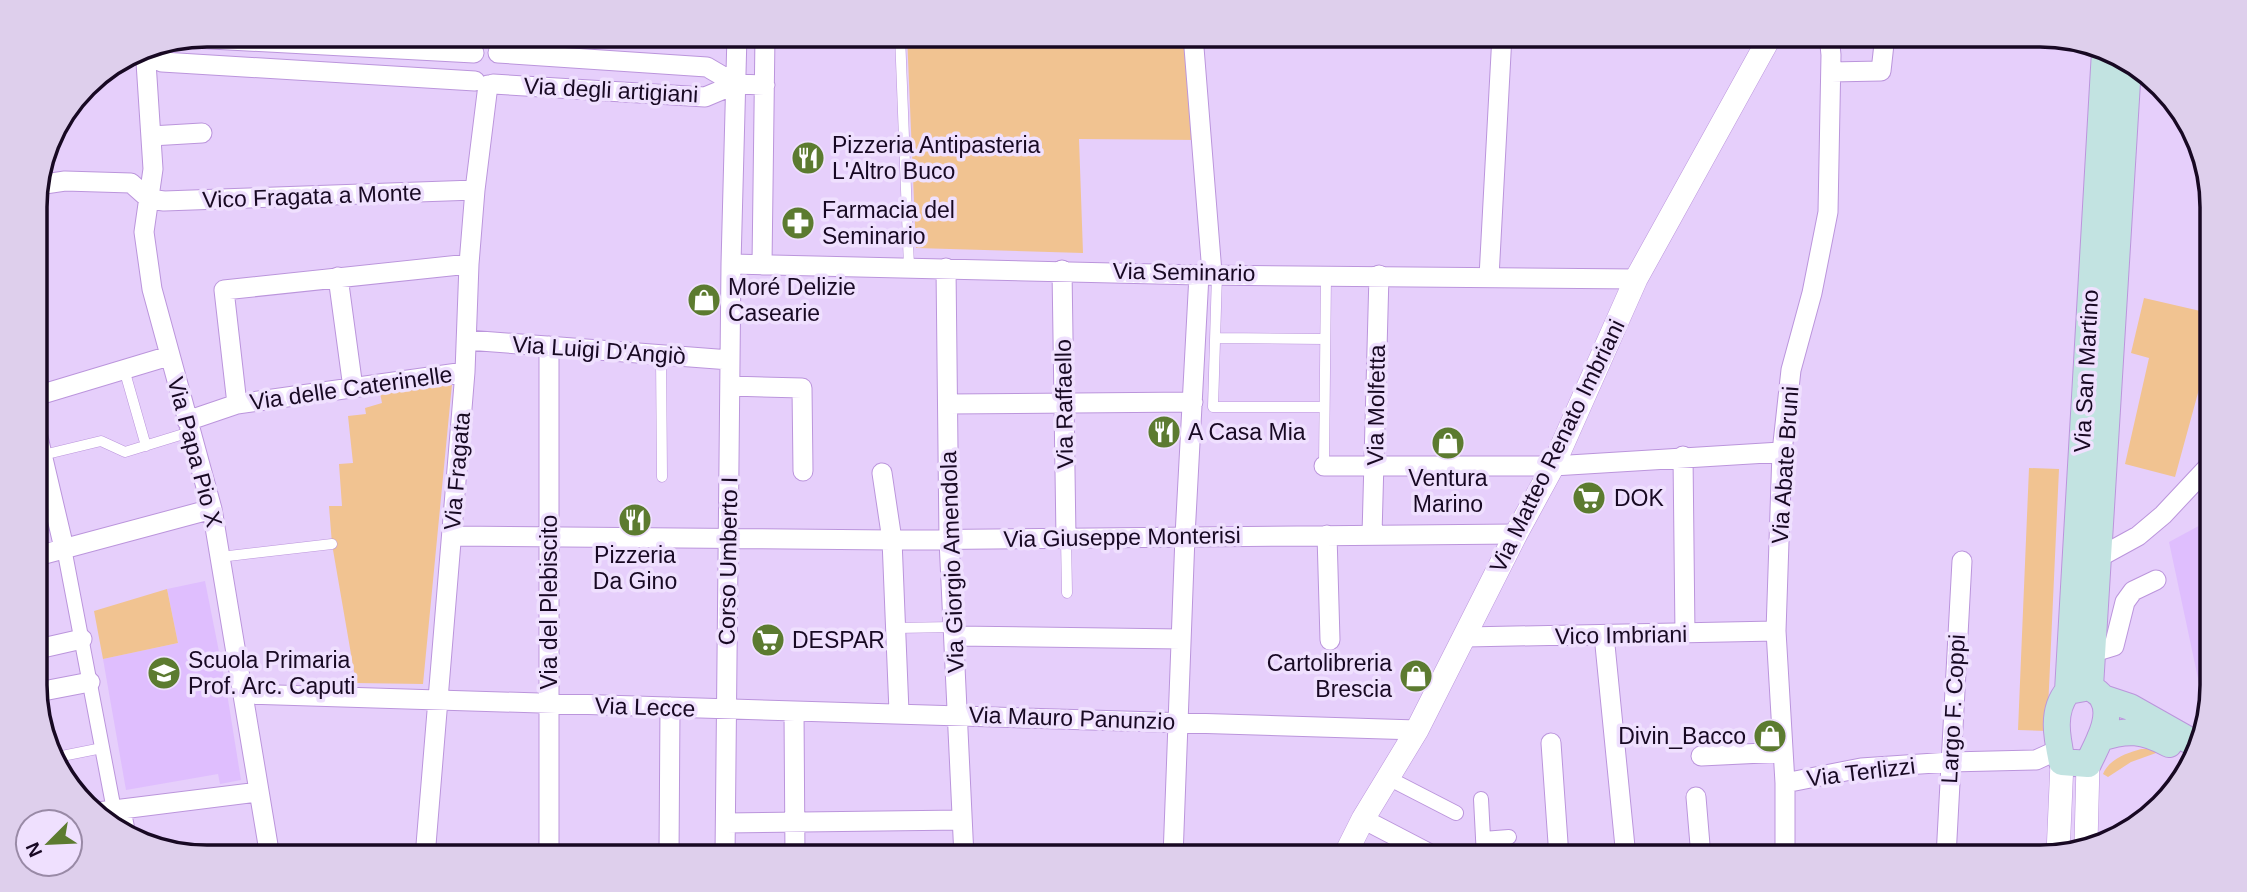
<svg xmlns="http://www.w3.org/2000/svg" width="2247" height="892" font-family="Helvetica,sans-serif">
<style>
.built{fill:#dfbefe}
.green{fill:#f1c391}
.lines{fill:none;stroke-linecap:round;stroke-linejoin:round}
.service-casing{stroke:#bb95dc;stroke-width:11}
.pedestrian-casing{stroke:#bb95dc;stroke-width:16}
.minor-casing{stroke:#bb95dc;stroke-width:21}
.tertiary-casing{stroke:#bb95dc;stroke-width:24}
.secondary-casing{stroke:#bb95dc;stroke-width:28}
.service{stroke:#fff;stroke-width:10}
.pedestrian{stroke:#fff;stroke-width:14}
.minor{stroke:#fff;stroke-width:19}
.tertiary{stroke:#fff;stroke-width:23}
.secondary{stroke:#c2e3e1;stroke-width:26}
.labels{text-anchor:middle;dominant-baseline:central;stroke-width:7;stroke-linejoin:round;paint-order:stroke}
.street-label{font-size:23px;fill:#180923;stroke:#efe0fe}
.poi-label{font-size:23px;fill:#180923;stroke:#efe0fe;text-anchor:start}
.rim{fill:none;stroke:#180923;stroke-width:3.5}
</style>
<rect width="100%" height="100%" fill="#e6cffb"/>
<path class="built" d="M514,35H695V48Z
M2206,522L2204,681L2199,683L2169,542Z
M205,581L226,687L241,780L220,784L218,774L126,790L103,659L178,643L167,589Z"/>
<path class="green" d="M907,35H1192L1200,140L1079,139L1083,253L916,248Z
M2144,298L2209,313L2208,371H2204L2175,477L2125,464L2149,358L2131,353Z
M452,384L423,684L356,683L332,544L329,506H342L339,464L353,463L348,416L366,414L365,408L382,403L380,393Z
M2029,468L2059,469L2047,731L2018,730Z
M167,589L178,643L103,659L94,611Z
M2141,749H2155L2156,753L2131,762L2108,777L2103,774C2109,759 2127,753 2141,749Z"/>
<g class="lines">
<defs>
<path id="service" d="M900,35L909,267
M1217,274L1213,407H1324
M1216,338L1325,339
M661,355L662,477
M124,369L146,446
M43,455L101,441L125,452L190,432
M1324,466L1326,274
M1066,538L1067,593
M220,557L332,544
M895,628L954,627
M57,757L102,748"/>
<path id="pedestrian" d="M64,548L114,810
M1388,778L1456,813
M1481,799L1484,857
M1483,839L1509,837"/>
<path id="minor" d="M1193,35L1212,273
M193,38L474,53
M145,47L153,169L144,232L152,289L212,509L270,857
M145,48L154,58L162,62L475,81
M498,53L707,67L736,84
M1831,72L1881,71L1885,35
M493,84L705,97L736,84L765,85
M151,136L202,133
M38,185L65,181L131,183L149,199L164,201L475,190
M731,264L1199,275L1636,279
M762,265L765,35
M946,268L949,540L964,857
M1062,270L1066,538
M338,277L353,388
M1489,277L1502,35
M467,340L730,360
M549,346V857
M730,386L802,388L803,471
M36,396L169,356
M237,404L224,290L469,264
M948,404L1193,402
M187,421L237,404L465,372
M37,433L64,548
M1683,456L1685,634
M1324,466H1553L1782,452
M882,473L892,540L899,712
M1327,535L1330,640
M1372,535L1379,275
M452,536L892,540L1516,534
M37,556L212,509
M2096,559L2138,536L2163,515L2207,468
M1604,635L1626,857
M954,636L1181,639
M1466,637L1776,631
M38,649L82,639
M2091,653L2114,646L2125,602L2133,591L2156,580
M38,692L90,682
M245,694C635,706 1026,716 1417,730
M794,711L795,857
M1551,743L1559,857
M1701,756L1783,752
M1785,783L1861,768L1950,762L2036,760L2060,749
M1696,797L1701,857
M121,810L125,830
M98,812L258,792
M1363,819L1436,857
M726,823L962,820
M425,857L465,372L469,264L475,190L488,85
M669,857L670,707
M725,857L731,264L737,35
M1173,857L1185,536L1199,275
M1785,857V783L1776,631L1782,452L1791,370L1812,293L1828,212L1831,55L1829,35
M1946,857L1962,561"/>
<path id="tertiary" d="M2086,843L2088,764
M2058,854L2062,762
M1344,857L1363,819L1417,730L1516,534L1553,466L1636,279L1771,35"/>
<path id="secondary" d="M2090,687L2128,66
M2090,687C2094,690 2101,694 2103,699C2114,718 2096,746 2088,764L2062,762C2057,738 2051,711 2068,691Z
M2068,691L2105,51
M2103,698L2130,707L2199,746
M2100,738C2128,729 2143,730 2169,744"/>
</defs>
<use href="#service" class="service-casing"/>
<use href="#pedestrian" class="pedestrian-casing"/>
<use href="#minor" class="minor-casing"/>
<use href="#tertiary" class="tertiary-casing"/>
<use href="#secondary" class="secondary-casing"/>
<use href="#service" class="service"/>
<use href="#pedestrian" class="pedestrian"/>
<use href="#minor" class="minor"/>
<use href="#tertiary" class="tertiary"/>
<use href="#secondary" class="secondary"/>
</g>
<defs>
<symbol id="restaurant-disc" viewBox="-11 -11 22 22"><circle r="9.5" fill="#5c7b30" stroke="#efe0fe"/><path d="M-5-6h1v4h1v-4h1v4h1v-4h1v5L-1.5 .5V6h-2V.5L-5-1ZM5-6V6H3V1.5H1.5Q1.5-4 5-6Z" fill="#fff"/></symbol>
<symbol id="pharmacy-disc" viewBox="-11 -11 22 22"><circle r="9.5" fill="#5c7b30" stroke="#efe0fe"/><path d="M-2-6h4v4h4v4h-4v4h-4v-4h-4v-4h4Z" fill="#fff"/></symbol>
<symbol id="shop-disc" viewBox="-11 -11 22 22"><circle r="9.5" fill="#5c7b30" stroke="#efe0fe"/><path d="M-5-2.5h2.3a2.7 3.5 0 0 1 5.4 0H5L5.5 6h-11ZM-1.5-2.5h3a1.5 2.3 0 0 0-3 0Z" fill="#fff"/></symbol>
<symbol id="supermarket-disc" viewBox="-11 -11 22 22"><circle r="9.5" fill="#5c7b30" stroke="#efe0fe"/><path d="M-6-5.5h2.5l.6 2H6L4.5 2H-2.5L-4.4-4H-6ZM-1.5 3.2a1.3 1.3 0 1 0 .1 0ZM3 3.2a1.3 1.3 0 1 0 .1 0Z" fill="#fff"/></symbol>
<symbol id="school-disc" viewBox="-11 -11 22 22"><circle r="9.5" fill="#5c7b30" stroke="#efe0fe"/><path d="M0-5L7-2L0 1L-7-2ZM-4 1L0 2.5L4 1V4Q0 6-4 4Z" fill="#fff"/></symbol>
</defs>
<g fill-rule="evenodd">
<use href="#restaurant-disc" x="789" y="139" width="38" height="38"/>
<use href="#pharmacy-disc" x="779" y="204" width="38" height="38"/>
<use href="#shop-disc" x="685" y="281" width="38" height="38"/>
<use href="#restaurant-disc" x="1145" y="413" width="38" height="38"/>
<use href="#shop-disc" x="1429" y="424" width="38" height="38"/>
<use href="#supermarket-disc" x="1570" y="479" width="38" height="38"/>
<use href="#restaurant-disc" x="616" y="501" width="38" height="38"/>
<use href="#supermarket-disc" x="749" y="621" width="38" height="38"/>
<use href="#school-disc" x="145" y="654" width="38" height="38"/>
<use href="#shop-disc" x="1397" y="657" width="38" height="38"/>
<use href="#shop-disc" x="1751" y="717" width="38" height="38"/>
</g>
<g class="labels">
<g class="street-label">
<text transform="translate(611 90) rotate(3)">Via degli artigiani</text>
<text transform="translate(312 196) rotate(-2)">Vico Fragata a Monte</text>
<text transform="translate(1184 272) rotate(1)">Via Seminario</text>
<text transform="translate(599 350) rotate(4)">Via Luigi D'Angiò</text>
<text transform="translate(2086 371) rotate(-87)">Via San Martino</text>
<text transform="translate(351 388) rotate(-8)">Via delle Caterinelle</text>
<text transform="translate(1064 404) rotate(-91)">Via Raffaello</text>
<text transform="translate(1376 405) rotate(-89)">Via Molfetta</text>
<text transform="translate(1557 446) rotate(-64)">Via Matteo Renato Imbriani</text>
<text transform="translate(195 452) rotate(75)">Via Papa Pio X</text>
<text transform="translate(1785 465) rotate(-86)">Via Abate Bruni</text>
<text transform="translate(457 471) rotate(-85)">Via Fragata</text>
<text transform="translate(1122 537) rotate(-1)">Via Giuseppe Monterisi</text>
<text transform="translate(728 561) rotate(-89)">Corso Umberto I</text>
<text transform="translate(952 562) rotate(-92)">Via Giorgio Amendola</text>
<text transform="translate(549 602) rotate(-90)">Via del Plebiscito</text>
<text transform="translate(1621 635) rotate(-1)">Vico Imbriani</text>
<text transform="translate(645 707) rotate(2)">Via Lecce</text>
<text transform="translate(1953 709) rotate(-87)">Largo F. Coppi</text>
<text transform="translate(1072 718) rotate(2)">Via Mauro Panunzio</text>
<text transform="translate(1861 772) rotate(-7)">Via Terlizzi</text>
</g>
<g class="poi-label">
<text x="832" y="145">Pizzeria Antipasteria<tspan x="832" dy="26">L'Altro Buco</tspan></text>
<text x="822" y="210">Farmacia del<tspan x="822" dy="26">Seminario</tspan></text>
<text x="728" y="287">Moré Delizie<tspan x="728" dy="26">Casearie</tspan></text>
<text x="1188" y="432">A Casa Mia</text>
<text x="1448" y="478" text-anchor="middle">Ventura<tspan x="1448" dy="26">Marino</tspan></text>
<text x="1614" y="498">DOK</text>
<text x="635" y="555" text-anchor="middle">Pizzeria<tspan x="635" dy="26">Da Gino</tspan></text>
<text x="792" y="640">DESPAR</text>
<text x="188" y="660">Scuola Primaria<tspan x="188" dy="26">Prof. Arc. Caputi</tspan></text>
<text x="1392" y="663" text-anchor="end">Cartolibreria<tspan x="1392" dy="26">Brescia</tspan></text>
<text x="1746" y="736" text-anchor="end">Divin_Bacco</text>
</g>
</g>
<path d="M0 0H2247V892H0ZM207 47H2040A160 160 0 0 1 2200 207V685A160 160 0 0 1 2040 845H207A160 160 0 0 1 47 685V207A160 160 0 0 1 207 47Z" fill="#decfec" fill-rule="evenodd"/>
<path class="rim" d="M207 47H2040A160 160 0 0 1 2200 207V685A160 160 0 0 1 2040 845H207A160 160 0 0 1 47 685V207A160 160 0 0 1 207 47Z"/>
<g transform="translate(49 843) rotate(246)"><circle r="33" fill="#efe0fe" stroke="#998aa6" stroke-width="2"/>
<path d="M0-5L12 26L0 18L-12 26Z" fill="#5c7b30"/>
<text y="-10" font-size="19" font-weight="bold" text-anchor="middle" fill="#180923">N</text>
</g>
</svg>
